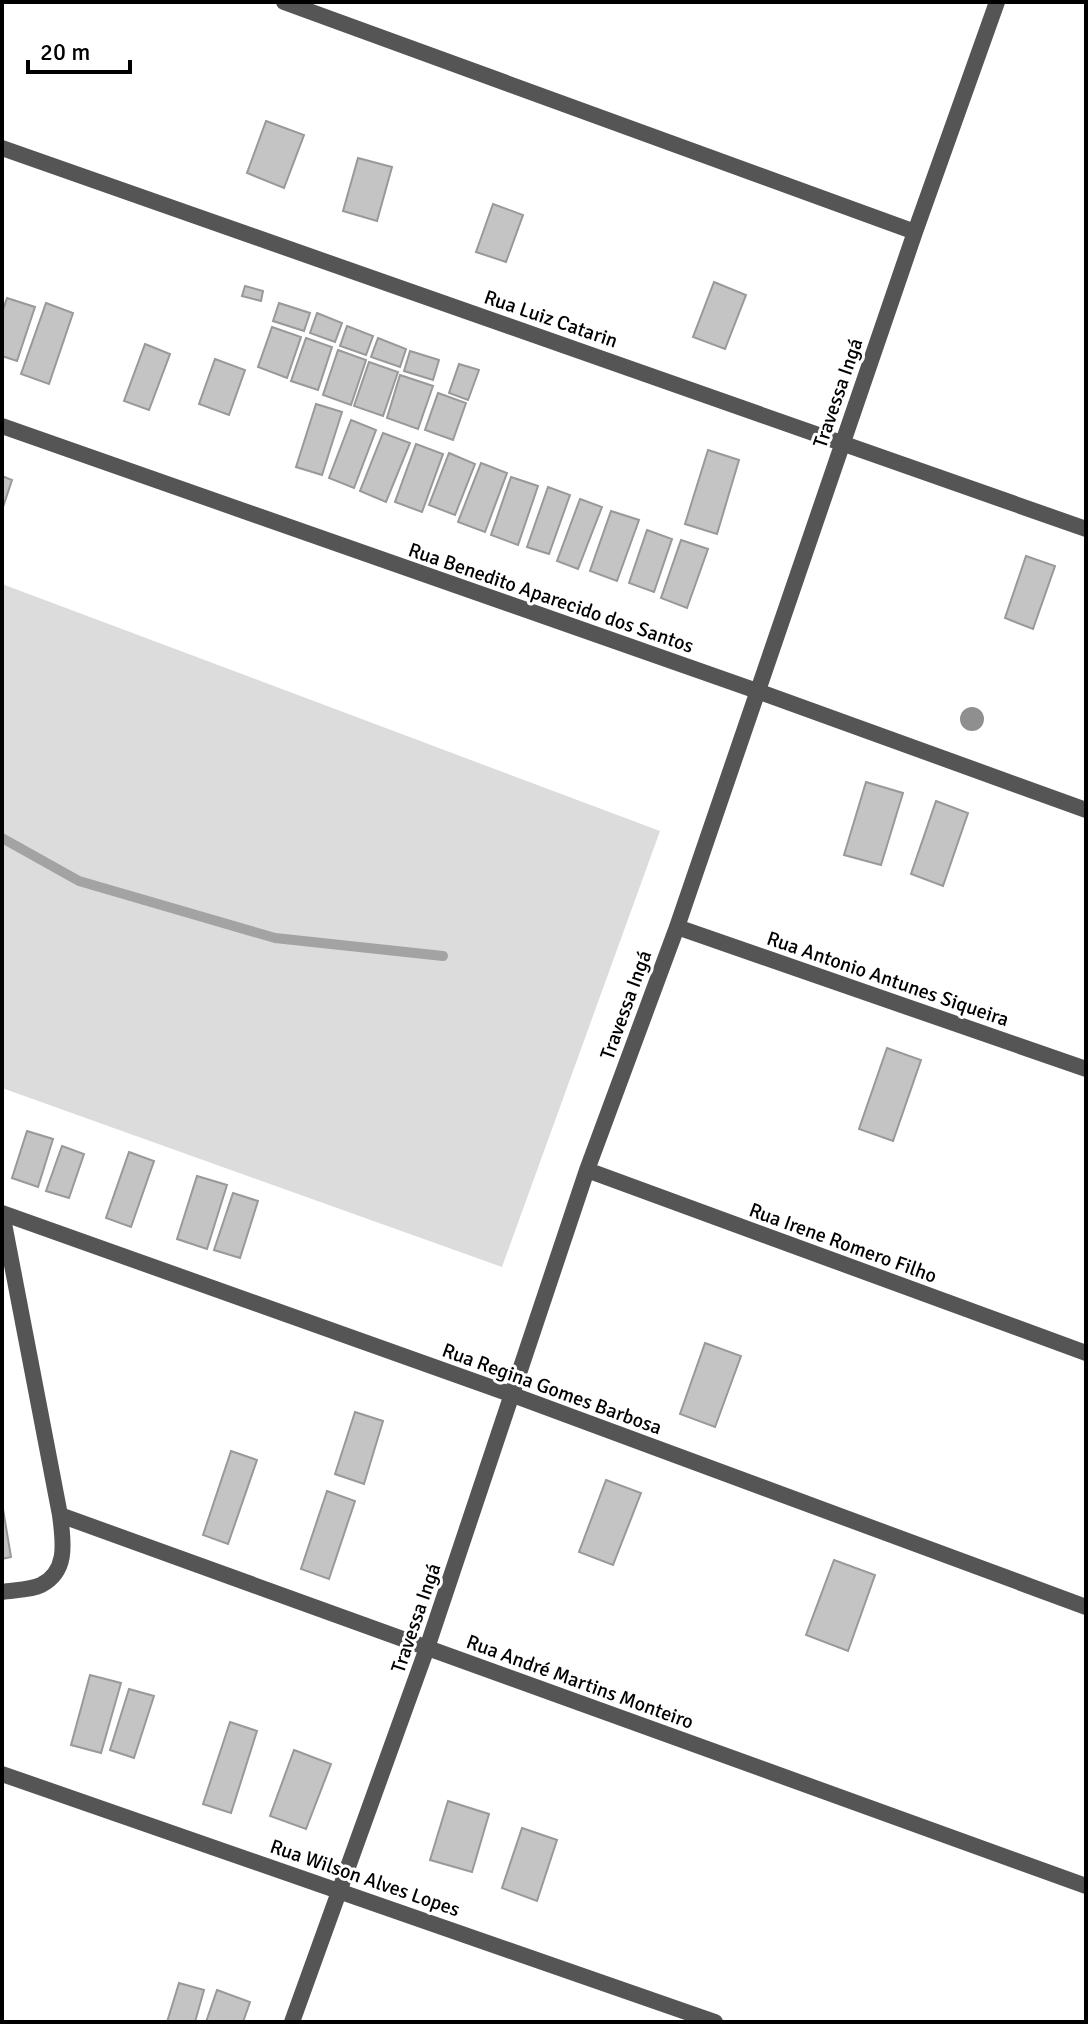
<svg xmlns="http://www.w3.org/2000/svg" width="1088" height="2024" font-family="Signika,sans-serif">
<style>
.green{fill:#dcdcdc}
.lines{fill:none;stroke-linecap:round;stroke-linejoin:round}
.stream{stroke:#a3a3a3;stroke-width:10}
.building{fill:#c4c4c4;stroke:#999;stroke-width:2}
.minor{stroke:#555;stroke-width:16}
.tree{fill:#8f8f8f}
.labels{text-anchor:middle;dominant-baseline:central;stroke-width:6;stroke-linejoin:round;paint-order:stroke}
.street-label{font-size:20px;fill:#000;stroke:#fff}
</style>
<rect width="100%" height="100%" fill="#fff"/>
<path class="green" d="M2,584L660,831L502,1267L2,1088Z"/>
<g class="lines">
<path class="stream" d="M2,838L79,881L275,938L443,956"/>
</g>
<path class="building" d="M266,121L304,135L284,188L247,173Z
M358,158L392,167L377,221L343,211Z
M493,204L523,215L506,262L476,252Z
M714,282L746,295L725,349L693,337Z
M245,286L263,291L261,301L242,296Z
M7,298L35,307L17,361L2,356V313Z
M46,303L73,313L49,384L21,374Z
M279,303L310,313L304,331L273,321Z
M317,313L342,323L335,342L310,333Z
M347,326L373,336L366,355L340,346Z
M272,327L301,337L287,378L258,367Z
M306,338L332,347L318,390L291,381Z
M378,338L406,349L400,367L371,357Z
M145,344L170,354L149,410L124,401Z
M338,350L366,360L351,405L323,395Z
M410,351L439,360L433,380L404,371Z
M215,359L245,370L229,415L199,404Z
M369,362L398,372L383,416L354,406Z
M459,364L479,370L468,400L449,393Z
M400,375L433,386L418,429L387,418Z
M438,393L466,403L453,440L425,430Z
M316,404L342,412L322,475L296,467Z
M351,420L376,430L354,488L329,478Z
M383,433L410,443L386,502L360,491Z
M416,444L443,454L422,512L395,502Z
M708,450L739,460L717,534L685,524Z
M449,453L475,464L455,515L429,505Z
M481,463L507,473L485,532L458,522Z
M2,476L12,480L2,510Z
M511,477L538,486L518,545L491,535Z
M548,487L570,495L549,554L527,547Z
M580,499L602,507L578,569L557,561Z
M611,511L639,520L617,581L590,571Z
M647,530L672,539L654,592L629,583Z
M681,540L708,549L687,608L661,598Z
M1026,556L1055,566L1033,629L1005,618Z
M866,782L903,793L881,865L844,855Z
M936,801L968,813L943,886L911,874Z
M887,1048L921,1060L893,1141L859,1129Z
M27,1131L53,1139L38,1187L12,1178Z
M62,1146L84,1154L69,1198L46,1191Z
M129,1152L154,1161L131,1227L106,1218Z
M197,1176L227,1185L207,1249L177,1239Z
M233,1193L258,1201L240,1258L214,1250Z
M705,1343L741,1356L715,1427L680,1414Z
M355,1412L383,1421L364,1484L335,1474Z
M231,1451L257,1460L228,1544L203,1535Z
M606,1480L641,1493L613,1565L579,1552Z
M327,1491L355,1501L329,1579L301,1569Z
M2,1503L11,1557L2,1559Z
M834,1560L875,1575L848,1651L806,1635Z
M90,1675L121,1683L101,1753L71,1745Z
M129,1689L154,1696L134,1758L110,1750Z
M230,1722L257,1731L231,1813L203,1804Z
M294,1750L331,1764L306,1829L270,1816Z
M448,1801L489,1814L472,1872L430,1860Z
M522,1828L557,1840L537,1901L502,1888Z
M179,1983L204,1990L195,2022H167Z
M217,1990L250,2002L243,2022H206Z"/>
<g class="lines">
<path class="minor" d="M284,2L915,232
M2,148L1086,529
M2,426L757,691L1086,810
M677,927L1086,1069
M587,1170L1086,1353
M2,1213L513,1395L1086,1607
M2,1213L60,1515C63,1540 69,1571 41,1585C31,1590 14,1590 2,1592
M60,1515L1086,1886
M2,1774L715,2022
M292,2022L427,1648L587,1170L677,927L915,232L997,2"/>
</g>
<circle class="tree" cx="972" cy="719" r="12"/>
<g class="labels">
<g class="street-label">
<text transform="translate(551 319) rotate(19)">Rua Luiz Catarin</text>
<text transform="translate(838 393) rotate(-71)">Travessa Ingá</text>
<text transform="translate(551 598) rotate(19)">Rua Benedito Aparecido dos Santos</text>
<text transform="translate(888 979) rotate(19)">Rua Antonio Antunes Siqueira</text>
<text transform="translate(626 1005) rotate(-70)">Travessa Ingá</text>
<text transform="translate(843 1243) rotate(20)">Rua Irene Romero Filho</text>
<text transform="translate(552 1389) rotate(20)">Rua Regina Gomes Barbosa</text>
<text transform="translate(416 1618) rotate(-71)">Travessa Ingá</text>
<text transform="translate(580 1682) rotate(20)">Rua André Martins Monteiro</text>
<text transform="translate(365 1878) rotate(19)">Rua Wilson Alves Lopes</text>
</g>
</g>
<rect width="1088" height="2024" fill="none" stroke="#000000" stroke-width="8"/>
<path d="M28 60v12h102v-12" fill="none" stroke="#000000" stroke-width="4"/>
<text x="40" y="60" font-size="24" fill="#000000" stroke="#ffffff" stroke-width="6" paint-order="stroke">20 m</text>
</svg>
